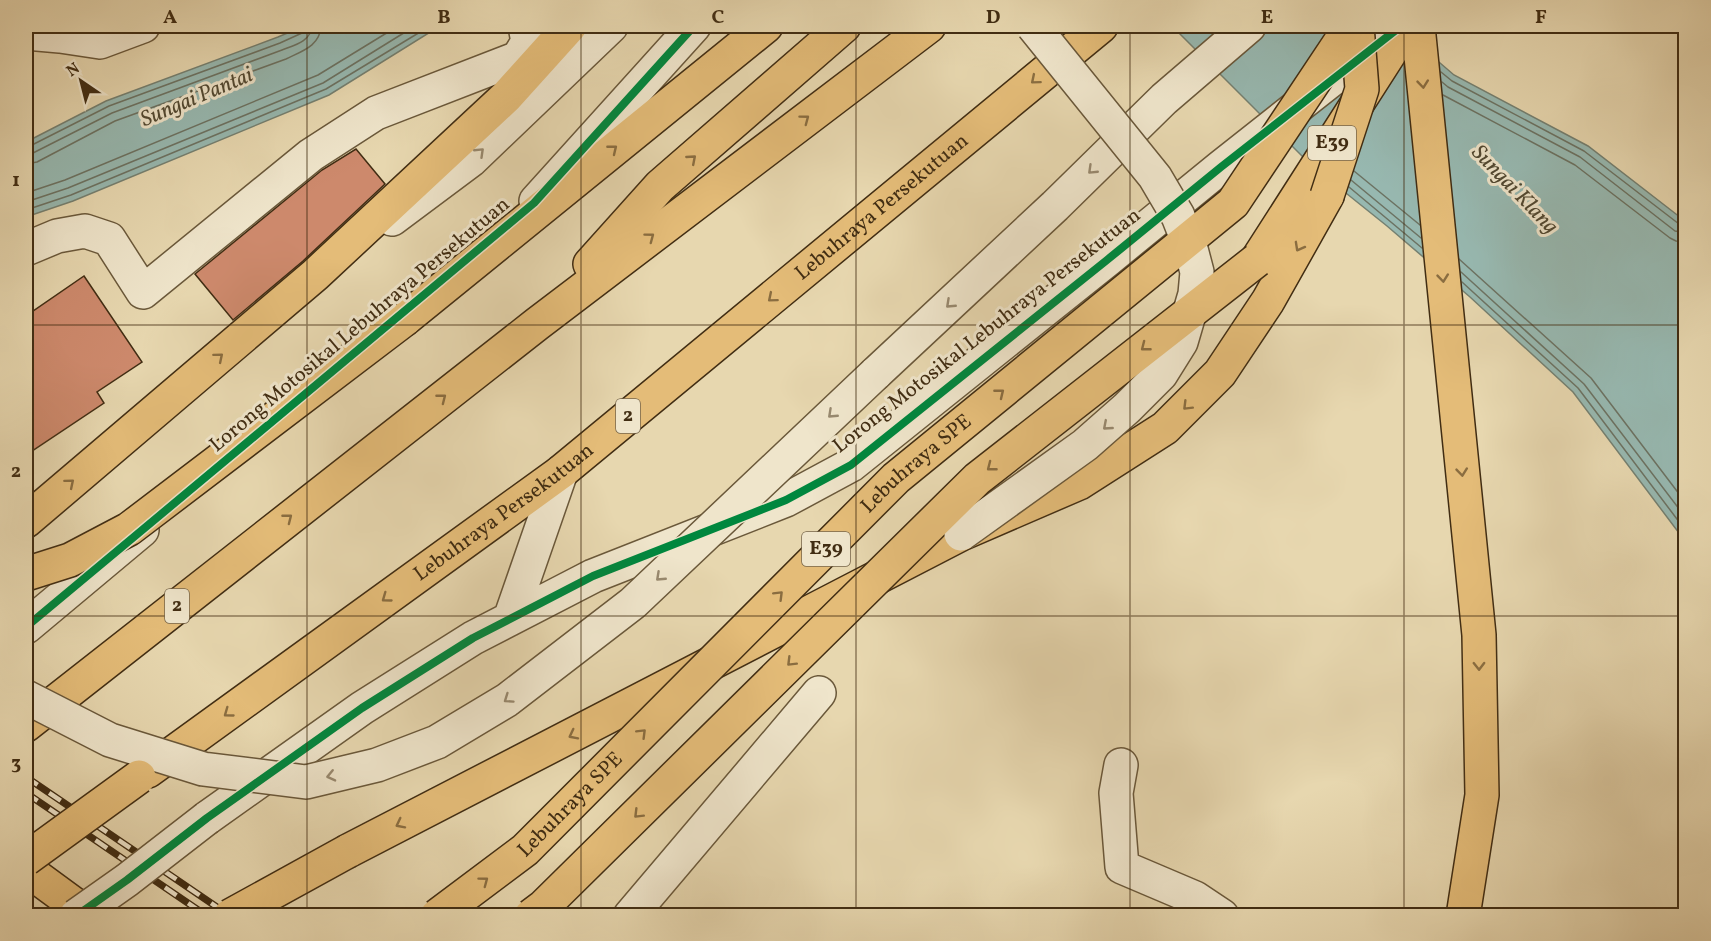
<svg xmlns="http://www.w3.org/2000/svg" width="1711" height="941" font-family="Vollkorn,serif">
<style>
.water{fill:#97b8b0;stroke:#758071;stroke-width:1.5}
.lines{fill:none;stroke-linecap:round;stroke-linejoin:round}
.shore{stroke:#6c7262;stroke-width:1.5}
.building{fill:#cd896c;stroke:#412d13;stroke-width:1.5}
.minor-casing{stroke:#6a583a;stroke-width:36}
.highway-casing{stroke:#412d13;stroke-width:36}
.minor{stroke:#efe5cb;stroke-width:33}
.highway{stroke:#e4bc78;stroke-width:33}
.rail-casing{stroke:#412d13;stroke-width:7}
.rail{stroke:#efe5cb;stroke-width:4.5;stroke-dasharray:14;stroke-linecap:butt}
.minor-bridge-casing{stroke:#6a583a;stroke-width:36;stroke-linecap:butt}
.highway-bridge-casing{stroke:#412d13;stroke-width:36;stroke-linecap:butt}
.minor-bridge{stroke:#efe5cb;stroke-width:33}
.highway-bridge{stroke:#e4bc78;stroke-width:33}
.cycleway-casing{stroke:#efe5cb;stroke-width:11}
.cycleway{stroke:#00873e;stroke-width:8}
.oneway{stroke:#8a6d40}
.oneway2{stroke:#98896f}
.grid{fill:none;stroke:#412d13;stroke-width:1.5;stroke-opacity:0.55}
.labels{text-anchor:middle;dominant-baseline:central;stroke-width:6;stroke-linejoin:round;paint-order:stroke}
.shield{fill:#efe5cb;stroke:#75644a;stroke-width:1.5}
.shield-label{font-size:20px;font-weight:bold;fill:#412d13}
.street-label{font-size:21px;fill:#412d13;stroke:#efe5cb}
.water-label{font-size:22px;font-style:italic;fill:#524932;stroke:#efe5cb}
.neatline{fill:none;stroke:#412d13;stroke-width:2}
.grid-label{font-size:20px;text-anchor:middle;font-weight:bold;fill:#412d13}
</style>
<rect width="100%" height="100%" fill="#e7d7af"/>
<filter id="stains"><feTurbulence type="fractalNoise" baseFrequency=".00333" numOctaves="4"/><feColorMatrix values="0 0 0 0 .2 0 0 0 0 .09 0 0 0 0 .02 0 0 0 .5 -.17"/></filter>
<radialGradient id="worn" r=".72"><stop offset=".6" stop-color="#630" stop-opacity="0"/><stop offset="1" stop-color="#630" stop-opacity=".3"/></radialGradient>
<path class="water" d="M304,26H440L329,95L73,201L26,217V142L106,101L278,37Z
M1172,26H1397L1454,75L1588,146L1685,221V541L1573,392L1470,297L1387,226L1311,165Z"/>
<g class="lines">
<path class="shore" d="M1441,72L1452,81L1584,151L1679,224L1686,226
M1442,82L1448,87L1580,157L1675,231L1686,233
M1443,95L1575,165L1670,238L1676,241L1686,242
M26,147L30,146L109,106L280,43L302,33L305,26
M26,155L33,153L112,113L282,50C295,45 311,41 312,26
M26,164L37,162L115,121L286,59C302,51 320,46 321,26
M1354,171L1420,225
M1351,180L1421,238
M1349,187L1422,248
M26,193L65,180L318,75L398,26
M26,202L68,188L323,83L415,26
M26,210L71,195L326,89L430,26
M1459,259L1591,378L1686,503
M1461,272L1584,384L1686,518
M1462,282L1578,388L1686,531"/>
</g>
<path class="building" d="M356,149L385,184L303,261L233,320L195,274L322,170Z
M84,276L142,362L97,392L104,403L26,455V316Z"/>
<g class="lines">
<defs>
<path id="minor" d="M26,33L60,36L100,42L143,26
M536,201L694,26
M392,219L471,160L611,26
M26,249L57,236L85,231L109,239L143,292L311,155L376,113L518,58L528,42L525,26
M875,374L1055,206L1164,99L1249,26
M510,619L561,472
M26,627L142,530
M1121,765L1116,793L1122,867L1195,898L1222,916
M207,818L362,708L473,638L593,576L786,500L851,465L1107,260L1221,167L1378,43
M630,916L819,693"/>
<g id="highway">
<path d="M1418,26L1479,635L1482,795L1463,916"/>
<path d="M1257,260L1407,26"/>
<path d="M590,264L660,186L844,26"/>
<path d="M405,319L766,26"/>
<path d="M26,521L315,275L506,97L570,26"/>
<path d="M26,725L537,324L929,26"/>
<path id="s1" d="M148,771L561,472L1101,26"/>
<path d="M348,851L961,534L1079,483L1165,428L1220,373L1268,301L1327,196"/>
<path d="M26,869L90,916"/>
</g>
</defs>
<use href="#minor" class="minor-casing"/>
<use href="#highway" class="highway-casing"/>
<use href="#minor" class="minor"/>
<use href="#highway" class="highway"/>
<defs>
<path id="rail" d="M26,777L230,916
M26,793L207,916"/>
</defs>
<use href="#rail" class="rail-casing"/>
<use href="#rail" class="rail"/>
<defs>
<path id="minor-bridge" d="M961,534L1085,445L1127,408L1161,374L1181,342L1195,294L1197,272L1191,249L1178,216L1155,177L1033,26
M26,697L110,740L203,769L306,782L377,765L437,742L507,700L633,603L875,374
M76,916L127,880L207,818"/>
<g id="highway-bridge">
<path d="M1327,196L1362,89L1357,26"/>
<path d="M26,574L70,560L129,529L405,319"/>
<path d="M26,859L139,777"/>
<path d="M230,916L348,851"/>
<path id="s2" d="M437,916L525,850L896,478L1233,203L1351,26"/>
<path d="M531,916L543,907L977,479L1257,260"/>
</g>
</defs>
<use href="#minor-bridge" class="minor-bridge-casing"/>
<use href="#highway-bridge" class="highway-bridge-casing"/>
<use href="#minor-bridge" class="minor-bridge"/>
<use href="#highway-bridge" class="highway-bridge"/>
<defs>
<path id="cycleway" d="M26,627L534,203L694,26
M76,916L127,880L207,818L362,708L473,638L593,576L786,500L851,465L1107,260L1221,167L1401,26"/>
</defs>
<use href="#cycleway" class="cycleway-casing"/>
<use href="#cycleway" class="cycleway"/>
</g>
<defs><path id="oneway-chevron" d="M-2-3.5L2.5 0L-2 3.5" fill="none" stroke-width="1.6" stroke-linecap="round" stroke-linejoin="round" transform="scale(1.5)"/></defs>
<g class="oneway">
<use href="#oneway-chevron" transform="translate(1035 80) rotate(140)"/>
<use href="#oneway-chevron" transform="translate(1423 84) rotate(84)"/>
<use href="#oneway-chevron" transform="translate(805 119) rotate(-37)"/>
<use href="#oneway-chevron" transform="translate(613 149) rotate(-39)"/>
<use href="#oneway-chevron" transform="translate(692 159) rotate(-41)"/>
<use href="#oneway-chevron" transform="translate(650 237) rotate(-37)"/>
<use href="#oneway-chevron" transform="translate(1299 247) rotate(119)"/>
<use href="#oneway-chevron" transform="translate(1443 278) rotate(84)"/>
<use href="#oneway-chevron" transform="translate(772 298) rotate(140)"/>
<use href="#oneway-chevron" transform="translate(1145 347) rotate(142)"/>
<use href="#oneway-chevron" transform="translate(219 357) rotate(-40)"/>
<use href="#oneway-chevron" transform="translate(1000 393) rotate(-39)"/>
<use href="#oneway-chevron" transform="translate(442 398) rotate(-38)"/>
<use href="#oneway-chevron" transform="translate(1187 406) rotate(135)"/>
<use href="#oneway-chevron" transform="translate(991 467) rotate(142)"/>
<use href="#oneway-chevron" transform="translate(1462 472) rotate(84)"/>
<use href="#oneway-chevron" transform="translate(70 483) rotate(-40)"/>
<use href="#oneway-chevron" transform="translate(288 518) rotate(-38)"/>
<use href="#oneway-chevron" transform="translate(779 595) rotate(-45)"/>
<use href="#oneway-chevron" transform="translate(386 598) rotate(144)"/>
<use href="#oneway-chevron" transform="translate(791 662) rotate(135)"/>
<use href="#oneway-chevron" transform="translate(1479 666) rotate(89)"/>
<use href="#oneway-chevron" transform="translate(228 713) rotate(144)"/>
<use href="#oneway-chevron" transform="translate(642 733) rotate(-45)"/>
<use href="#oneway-chevron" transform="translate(573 735) rotate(153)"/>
<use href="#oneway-chevron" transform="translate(638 814) rotate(135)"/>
<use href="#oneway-chevron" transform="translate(400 824) rotate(153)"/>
<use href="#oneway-chevron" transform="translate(484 881) rotate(-37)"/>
</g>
<g class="oneway2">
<use href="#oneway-chevron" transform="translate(480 152) rotate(-44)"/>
<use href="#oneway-chevron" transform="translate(1092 170) rotate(136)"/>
<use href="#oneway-chevron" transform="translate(950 304) rotate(137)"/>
<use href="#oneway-chevron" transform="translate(832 414) rotate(137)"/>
<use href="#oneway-chevron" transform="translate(1107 426) rotate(139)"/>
<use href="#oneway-chevron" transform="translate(660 577) rotate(137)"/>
<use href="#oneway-chevron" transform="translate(508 699) rotate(145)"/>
<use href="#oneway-chevron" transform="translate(331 776) rotate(167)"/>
</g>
<path class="grid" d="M307,26V916M581,26V916M856,26V916M1130,26V916M1404,26V916M26,325H1686M26,616H1686"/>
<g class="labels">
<g class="shield">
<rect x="1308" y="126" width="48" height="34" rx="4.5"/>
<rect x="616" y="399" width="24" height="34" rx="4.5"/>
<rect x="802" y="532" width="48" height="34" rx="4.5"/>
<rect x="165" y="589" width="24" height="34" rx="4.5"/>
</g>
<g class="shield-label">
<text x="1332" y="143">E39</text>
<text x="628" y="416">2</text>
<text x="826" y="549">E39</text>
<text x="177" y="606">2</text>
</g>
<g class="street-label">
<text stroke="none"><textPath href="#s1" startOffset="926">Lebuhraya Persekutuan</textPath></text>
<text transform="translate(360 325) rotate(-40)">Lorong Motosikal Lebuhraya Persekutuan</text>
<text transform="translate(987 331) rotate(-38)">Lorong Motosikal Lebuhraya Persekutuan</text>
<text stroke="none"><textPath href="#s2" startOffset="660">Lebuhraya SPE</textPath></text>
<text stroke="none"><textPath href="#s1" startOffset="440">Lebuhraya Persekutuan</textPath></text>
<text stroke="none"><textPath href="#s2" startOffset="174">Lebuhraya SPE</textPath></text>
</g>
<g class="water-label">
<text transform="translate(197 98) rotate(-23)">Sungai Pantai</text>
<text transform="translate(1514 190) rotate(46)">Sungai Klang</text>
</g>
</g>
<rect width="1711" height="941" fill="none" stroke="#e7d7af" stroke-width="66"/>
<g transform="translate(81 81) rotate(325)" stroke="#efe5cb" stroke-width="4.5" paint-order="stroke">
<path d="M0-4.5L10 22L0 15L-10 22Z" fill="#412d13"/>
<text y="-9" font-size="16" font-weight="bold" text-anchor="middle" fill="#412d13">N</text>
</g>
<rect x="33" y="33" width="1645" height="875" class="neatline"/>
<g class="grid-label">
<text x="170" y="23">A</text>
<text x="444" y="23">B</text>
<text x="718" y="23">C</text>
<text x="993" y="23">D</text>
<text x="1267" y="23">E</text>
<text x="1541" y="23">F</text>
<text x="16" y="186">1</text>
<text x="16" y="477">2</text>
<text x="16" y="769">3</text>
</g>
<rect width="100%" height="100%" filter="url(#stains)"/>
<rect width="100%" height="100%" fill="url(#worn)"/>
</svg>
